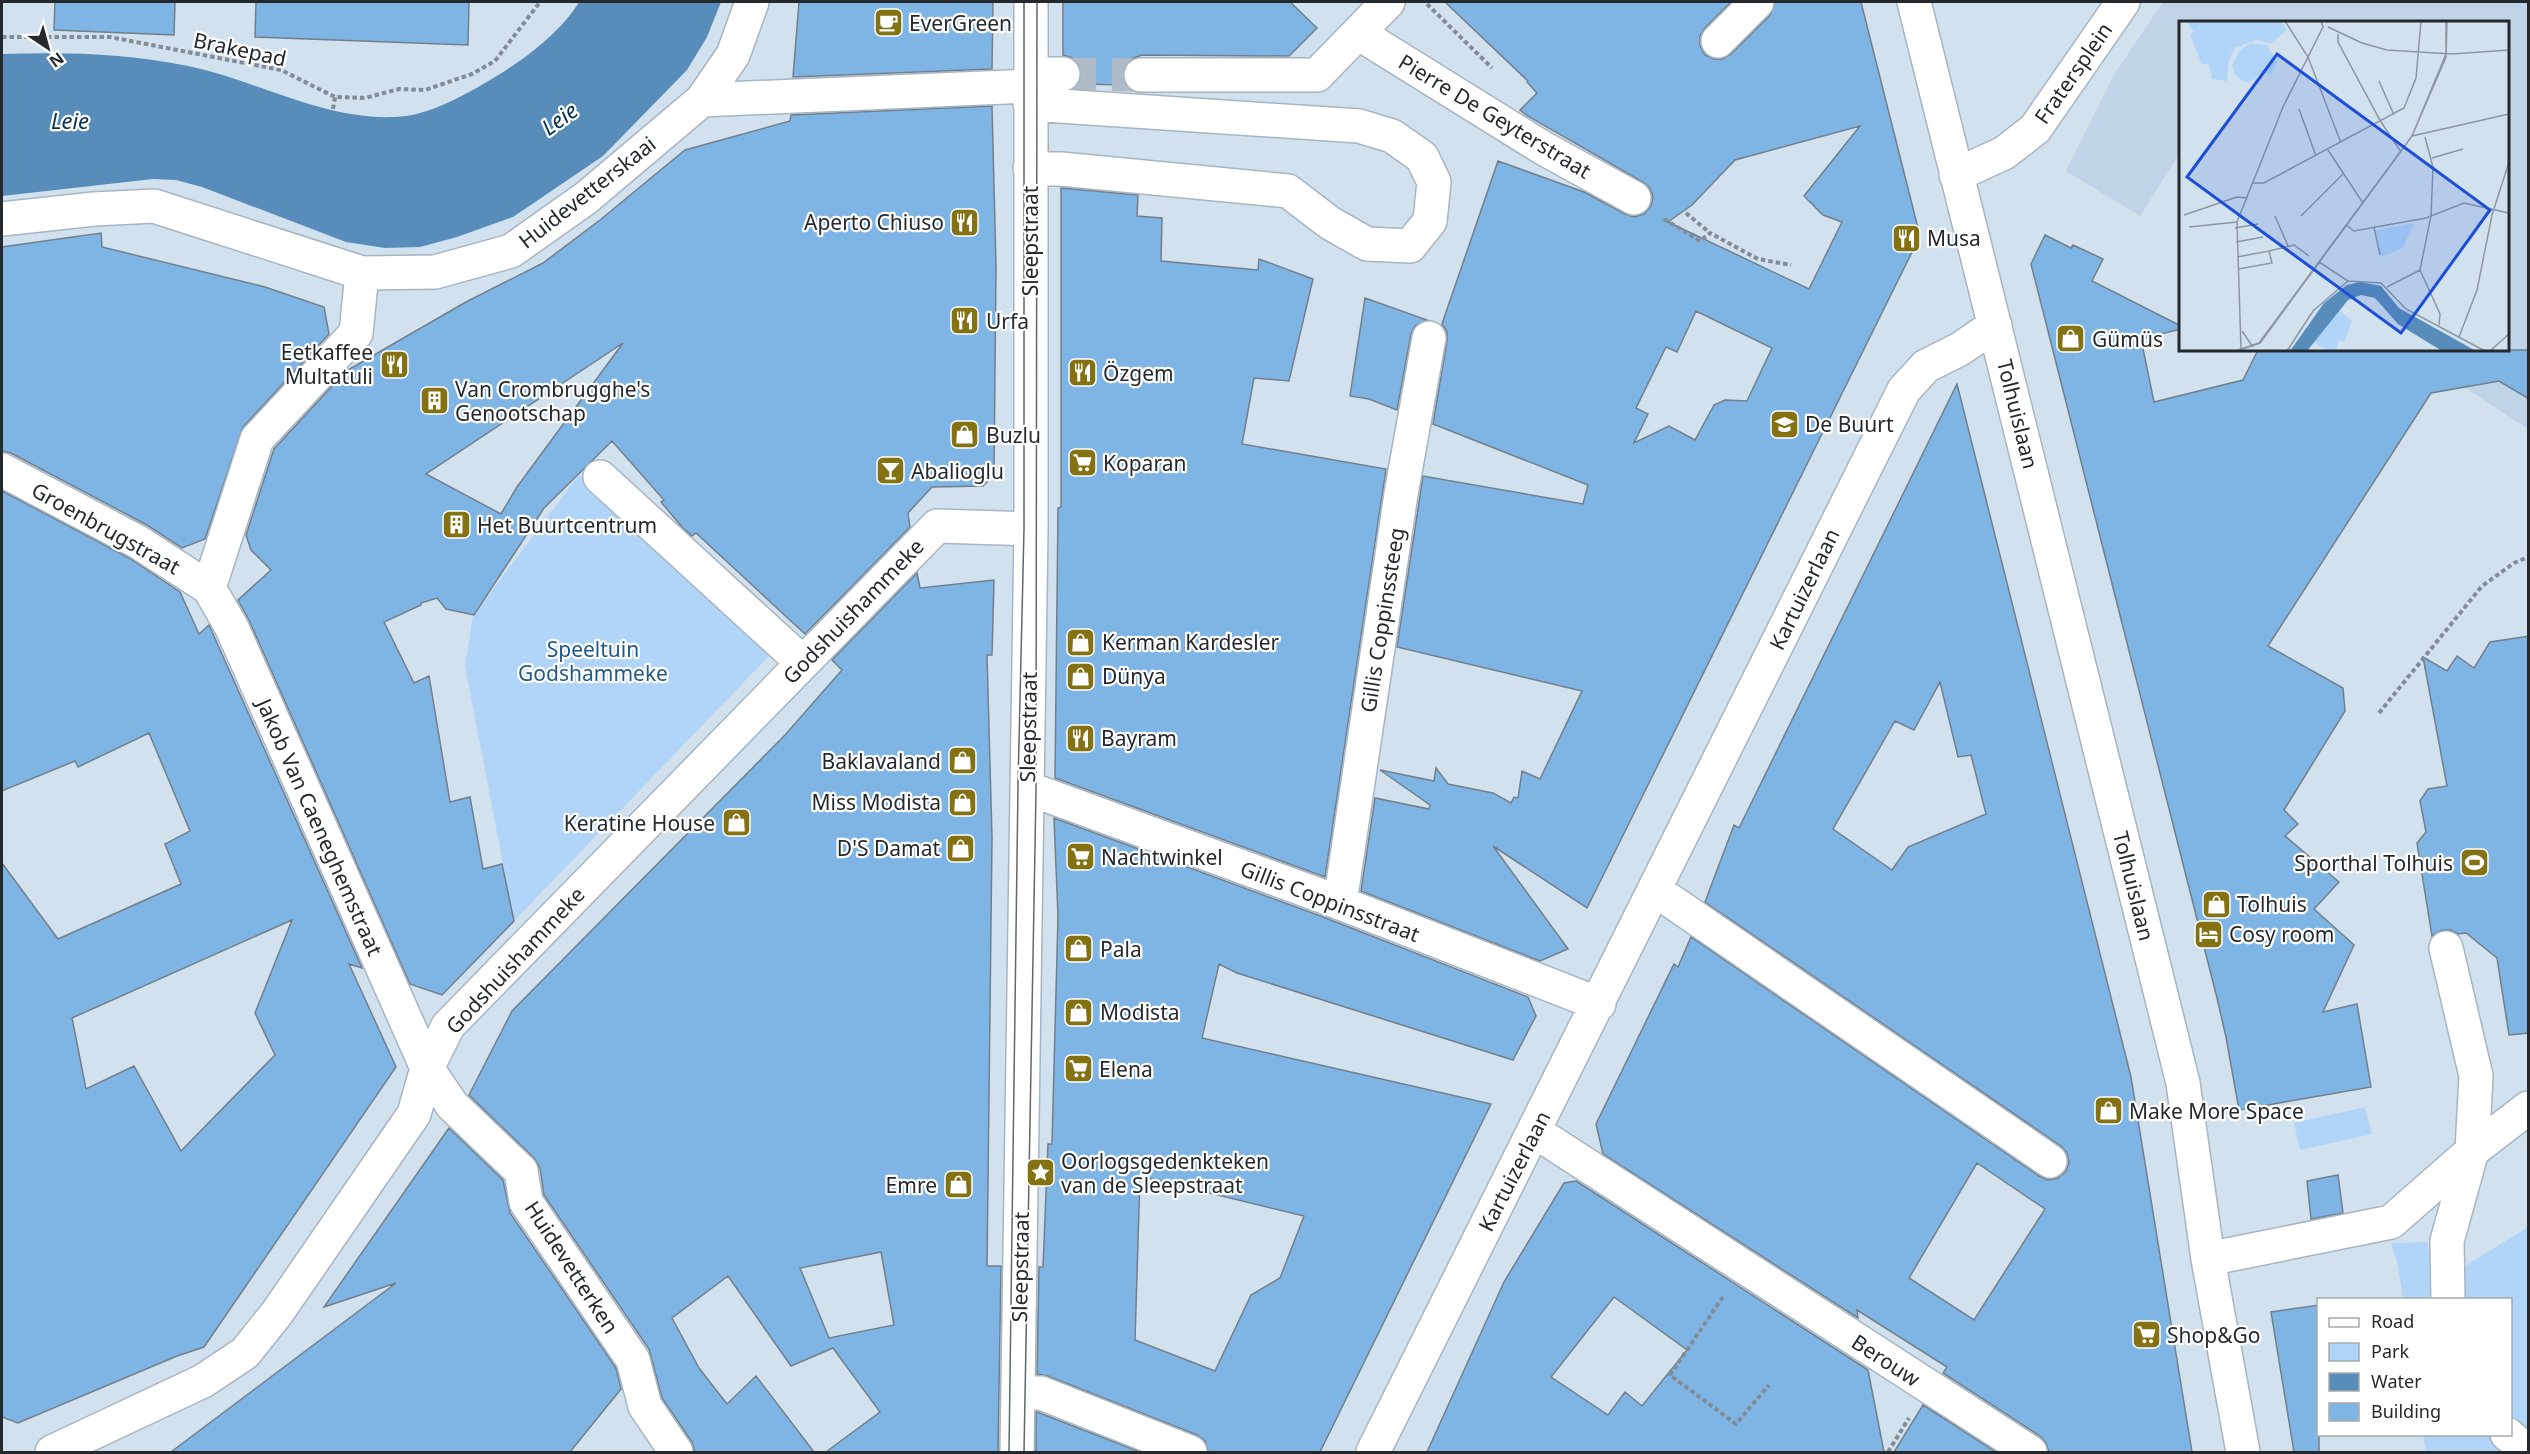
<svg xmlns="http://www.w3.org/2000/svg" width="2530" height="1454" font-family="'Noto Sans',sans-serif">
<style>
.built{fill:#c1d4e7}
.green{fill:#b0d5f8}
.water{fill:#588cbb}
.building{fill:#7fb5e5;stroke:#727f8b;stroke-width:1.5;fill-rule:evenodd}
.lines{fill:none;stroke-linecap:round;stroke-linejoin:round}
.minor-tunnel{stroke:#afbcc8;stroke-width:33;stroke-dasharray:33 16;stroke-linecap:butt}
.minor-casing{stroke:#a7b5c2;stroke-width:36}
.path{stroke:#828c96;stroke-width:4;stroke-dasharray:4.5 3;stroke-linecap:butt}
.minor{stroke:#fff;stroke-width:33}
.tram{stroke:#5f686f;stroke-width:1.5}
.labels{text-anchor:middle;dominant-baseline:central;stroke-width:4.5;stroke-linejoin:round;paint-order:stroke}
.poi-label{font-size:21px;fill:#24292e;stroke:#fff;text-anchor:start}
.street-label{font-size:21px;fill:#24292e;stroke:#fff}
.park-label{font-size:21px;fill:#215a88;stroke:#fff}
.water-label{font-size:22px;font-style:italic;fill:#06304f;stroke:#fff}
.inset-road{fill:none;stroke:#8c97a1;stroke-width:1.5}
.view{fill:#1d4ed8;fill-opacity:0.15;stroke:#1d4ed8;stroke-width:3}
.inset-edge{fill:none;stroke:#24292e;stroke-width:3}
</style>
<rect width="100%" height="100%" fill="#d2e1ee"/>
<path class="built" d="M2163,2H2528V429L2444,374L2430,350H2508V22H2180V153L2140,216L2066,171L2115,73Z"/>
<path class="green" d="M579,475L769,656L514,921L465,666L473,616Z
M2365,1107L2372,1134L2300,1150L2294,1123Z
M2528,1227V1441L2511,1429L2510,1300L2459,1299V1270Z
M2427,1242L2433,1277V1299H2403L2398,1265L2391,1243Z
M2423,1435H2492L2512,1452H2426Z"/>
<path class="water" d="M579,2H721L707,37L687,70L603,156L513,217L457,237L420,247L385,248L346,242L202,187L176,180L153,179L2,196V54C64,52 126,53 188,66C256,80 323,120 395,117C429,116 467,94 495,77C525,59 561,32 579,2Z"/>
<path class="building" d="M55,2H175L174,35L54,30Z
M256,2H469L468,45L255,37Z
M799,2H993L992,69L793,77Z
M1063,2H1290L1317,28L1289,56L1142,55L1131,59L1125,66L1122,76L1125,85L1078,84L1082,75L1079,65L1073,58L1063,55Z
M1445,2H1731L1705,28L1700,36V46L1705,55L1714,59H1723L1731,54L1770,15L1775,2H1861L1920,236L1587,908L1493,846L1568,949L1540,961L1361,891L1375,798L1429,809L1430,805L1380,770L1434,781L1436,768L1448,784L1493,793L1511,803L1514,797L1518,798L1522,771L1540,779L1582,691L1397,647L1423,476L1583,504L1588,485L1433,424L1447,341V332L1442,324L1498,161L1584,192L1625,214L1634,217L1644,214L1651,206L1653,197L1650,188L1643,182L1526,115L1520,110L1537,93L1527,82L1528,81ZM1860,126L1804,196L1823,215L1842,222L1809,289L1668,222L1692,205L1735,160ZM1696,311L1772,348L1747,401L1725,400L1714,405L1695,440L1669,426L1634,443L1648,414L1636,408L1666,347L1677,352Z
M992,106L996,266L994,475L983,486L932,487L908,513L910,527L805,634L696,533L692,536L682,527L661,502L664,500L612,441L544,508L474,615L446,609L437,598L421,603V605L384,622L414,683L429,676L450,802L470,797L483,869L502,864L514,921L442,995L410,984L249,620L238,600L271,570L251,550L246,535L274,449L346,371L466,302L543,263L600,220L685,150L790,121L791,115ZM623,343L517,487L501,514L426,474Z
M1061,188L1138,195L1137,216L1162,218L1161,261L1258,270L1259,259L1313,279L1289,381L1254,378L1242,444L1386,469L1325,877L1055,778L1058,508L1061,507Z
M101,233L102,247L265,287L324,307L329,334L243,427L205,539L182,548L147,525L11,453L2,451V247Z
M2045,235L2071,248L2073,245L2103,259L2092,281L2181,326V329L2141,339L2154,402L2243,380L2258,350H2529V399L2499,381L2431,393L2268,646L2343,688L2345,711L2284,810L2298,824L2285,836L2339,882L2314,909L2354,945L2323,1012L2357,1004L2371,1087L2239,1110L2226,1037L2217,998L2031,264Z
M1365,298L1427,320L1415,326L1411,334L1397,410L1369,399L1350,396Z
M1957,384L2131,1077L2192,1452H2049L2046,1443L2040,1436L1943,1373L1947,1367L1857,1310L1858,1318L1603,1154L1596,1124L1674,964L1678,967L1691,937L2039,1176L2048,1180L2058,1178L2066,1171L2069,1163L2067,1153L2061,1146L1705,902L1734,825L1739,828ZM1940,682L1958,757L1971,755L1986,814L1908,847L1892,870L1833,829L1895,721L1914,730ZM1977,1163L2045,1209L1974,1320L1909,1278Z
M2,491L129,558L180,592L199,634L209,625L362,968L349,964L396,1067L204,1347L177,1356L18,1423L2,1417V863L58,939L181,884L165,844L190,831L149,733L78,767L75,761L2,791ZM292,920L255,1013L275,1055L181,1151L134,1066L86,1089L72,1018Z
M917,573L920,588L994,580L992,655H987L992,838L987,1266H1001L998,1452H826L880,1412L833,1348L791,1366L728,1276L672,1318L699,1368L727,1404L756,1376L814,1452H695L692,1442L662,1398L649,1349L544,1195L540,1168L534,1158L469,1095L512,1011L785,735L842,670L832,660ZM881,1252L894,1325L829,1338L800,1268Z
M2529,636V1033L2509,1035L2497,958L2466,933L2458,934L2451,930H2442L2432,936L2417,843L2426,832L2420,801L2428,789L2447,786L2423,657L2447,671L2457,656L2474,668L2490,642Z
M1054,818L1323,917L1528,997L1536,1016L1513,1060L1237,973L1219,964L1202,1038L1491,1104L1320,1452H1208L1205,1441L1197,1435L1048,1376L1037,1374L1039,1267H1043L1048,1144H1052L1058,916ZM1140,1176L1304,1216L1280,1278L1251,1295L1215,1371L1135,1340Z
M449,1128L503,1180L510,1213L616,1368L621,1389L570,1452H171L396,1283L324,1307Z
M2338,1175L2343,1213L2311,1219L2307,1181Z
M1576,1181L1868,1370L1884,1452H1427L1504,1282L1564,1183ZM1614,1297L1687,1350L1642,1406L1625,1392L1608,1415L1551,1377Z
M2319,1305V1452H2294L2271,1312Z
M1923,1405L1996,1452H1894Z
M1036,1412H1037L1140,1452H1036Z"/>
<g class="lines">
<path class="minor-tunnel" d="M1063,74L1141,75"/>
<defs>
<path id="minor" d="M1914,2L2183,1083L2208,1259L2243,1452
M1358,33L1543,148L1634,198
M1718,41L1757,2
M1030,74H1063
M1141,75H1317L1388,2
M702,100L1030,86
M1030,168L1061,169L1288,191L1330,223L1367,244L1410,246L1430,221L1434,182L1422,157L1392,136L1359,126L1030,104
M1956,175L2004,153L2035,129L2123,2
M2,219L94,209L154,206L362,273L435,272L511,251L586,198L702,100L733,55L752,2
M2,470L138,542L209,588L232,628L427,1068L452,1105L521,1171L526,1202L633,1360L645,1406L676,1452
M600,477L803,663
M209,588L257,439L356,333L362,273
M1027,788L1330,899L1599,1004
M1655,890L2050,1161
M1340,903L1401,494L1429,338
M2446,948L2476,1076L2472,1151L2447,1241L2448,1300
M1534,1131L2030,1452
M2208,1259L2391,1222L2472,1151L2528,1108
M1018,1393H1041L1190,1452
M2507,1434L2528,1452
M52,1452L203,1381L245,1353L277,1313L414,1114L427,1068L448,1026L937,526L1031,529
M1017,1452L1031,529V2
M1373,1452L1904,390L1926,366L1960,349L1995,325"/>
</defs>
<use href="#minor" class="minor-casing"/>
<path class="path" d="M1427,4L1492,68
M2,37H110L281,70L335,97L365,98L399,89L425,90L472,74L495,61L540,2
M333,109L335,97
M1686,213L1710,233
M1664,219L1700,241L1710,233L1758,259L1791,265
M2379,713L2482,586L2514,563L2528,557
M1723,1297L1670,1375L1736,1424L1769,1385
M1888,1452L1909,1418"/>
<use href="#minor" class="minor"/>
<path class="tram" d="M1009,1452L1018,785L1024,529V2
M1024,1452L1036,792L1037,2"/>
</g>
<defs>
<symbol id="cafe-square" viewBox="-11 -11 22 22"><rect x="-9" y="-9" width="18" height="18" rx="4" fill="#847112" stroke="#fff"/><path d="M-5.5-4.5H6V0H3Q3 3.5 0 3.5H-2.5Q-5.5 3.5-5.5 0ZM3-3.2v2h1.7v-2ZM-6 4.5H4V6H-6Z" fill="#fff"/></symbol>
<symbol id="restaurant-square" viewBox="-11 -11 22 22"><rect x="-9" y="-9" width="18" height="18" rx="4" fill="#847112" stroke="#fff"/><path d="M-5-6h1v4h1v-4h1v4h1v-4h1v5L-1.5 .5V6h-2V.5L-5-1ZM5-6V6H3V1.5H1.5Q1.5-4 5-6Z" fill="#fff"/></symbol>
<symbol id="shop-square" viewBox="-11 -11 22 22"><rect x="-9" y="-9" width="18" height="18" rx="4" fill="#847112" stroke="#fff"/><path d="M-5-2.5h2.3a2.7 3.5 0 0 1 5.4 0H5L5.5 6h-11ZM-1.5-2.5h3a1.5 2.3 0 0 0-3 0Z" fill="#fff"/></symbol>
<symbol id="building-square" viewBox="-11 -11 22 22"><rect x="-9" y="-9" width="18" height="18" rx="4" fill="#847112" stroke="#fff"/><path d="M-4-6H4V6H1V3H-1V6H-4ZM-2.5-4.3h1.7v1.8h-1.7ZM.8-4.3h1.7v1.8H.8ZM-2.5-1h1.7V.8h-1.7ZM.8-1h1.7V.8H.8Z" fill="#fff"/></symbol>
<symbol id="school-square" viewBox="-11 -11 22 22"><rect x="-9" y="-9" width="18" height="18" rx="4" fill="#847112" stroke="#fff"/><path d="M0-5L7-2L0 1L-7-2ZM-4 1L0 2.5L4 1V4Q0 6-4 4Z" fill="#fff"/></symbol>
<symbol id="supermarket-square" viewBox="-11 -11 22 22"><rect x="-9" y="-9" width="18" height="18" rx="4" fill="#847112" stroke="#fff"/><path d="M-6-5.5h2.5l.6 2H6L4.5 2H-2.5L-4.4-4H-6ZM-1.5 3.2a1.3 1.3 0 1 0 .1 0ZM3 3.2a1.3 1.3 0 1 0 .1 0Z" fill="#fff"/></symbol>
<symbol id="bar-square" viewBox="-11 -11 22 22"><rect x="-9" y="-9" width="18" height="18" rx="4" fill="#847112" stroke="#fff"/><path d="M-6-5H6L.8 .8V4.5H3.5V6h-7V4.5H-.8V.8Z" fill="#fff"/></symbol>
<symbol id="stadium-square" viewBox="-11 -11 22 22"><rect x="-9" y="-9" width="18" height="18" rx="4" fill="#847112" stroke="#fff"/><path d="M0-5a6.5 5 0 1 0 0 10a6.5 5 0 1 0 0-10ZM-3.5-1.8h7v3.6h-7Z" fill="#fff"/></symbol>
<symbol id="hotel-square" viewBox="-11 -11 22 22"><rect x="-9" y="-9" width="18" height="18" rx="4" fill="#847112" stroke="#fff"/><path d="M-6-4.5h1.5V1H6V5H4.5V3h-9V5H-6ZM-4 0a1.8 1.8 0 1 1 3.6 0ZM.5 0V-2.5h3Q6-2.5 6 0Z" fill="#fff"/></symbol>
<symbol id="sight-square" viewBox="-11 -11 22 22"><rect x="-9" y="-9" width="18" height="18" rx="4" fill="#847112" stroke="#fff"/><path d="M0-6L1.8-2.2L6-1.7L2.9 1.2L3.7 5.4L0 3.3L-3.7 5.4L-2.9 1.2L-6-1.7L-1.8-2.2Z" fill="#fff"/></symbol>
</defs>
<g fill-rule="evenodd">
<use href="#cafe-square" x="872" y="6" width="33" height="33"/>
<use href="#restaurant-square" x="948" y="206" width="33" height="33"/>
<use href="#restaurant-square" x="1890" y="222" width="33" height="33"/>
<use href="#restaurant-square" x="948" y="304" width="33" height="33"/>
<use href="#shop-square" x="2054" y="322" width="33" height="33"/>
<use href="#restaurant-square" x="378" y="348" width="33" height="33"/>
<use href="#restaurant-square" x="1066" y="356" width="33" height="33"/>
<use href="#building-square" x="418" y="384" width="33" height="33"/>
<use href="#school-square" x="1768" y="408" width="33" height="33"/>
<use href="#shop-square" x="948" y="418" width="33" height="33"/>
<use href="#supermarket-square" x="1066" y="446" width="33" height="33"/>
<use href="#bar-square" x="874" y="454" width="33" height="33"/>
<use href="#building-square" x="440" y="508" width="33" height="33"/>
<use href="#shop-square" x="1064" y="626" width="33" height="33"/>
<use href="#shop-square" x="1064" y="660" width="33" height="33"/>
<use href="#restaurant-square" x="1064" y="722" width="33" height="33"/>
<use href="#shop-square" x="946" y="744" width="33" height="33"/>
<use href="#shop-square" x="946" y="786" width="33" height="33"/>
<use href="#shop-square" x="720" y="806" width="33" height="33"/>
<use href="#shop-square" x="944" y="832" width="33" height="33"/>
<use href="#supermarket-square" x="1064" y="840" width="33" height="33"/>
<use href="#stadium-square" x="2458" y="846" width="33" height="33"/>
<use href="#shop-square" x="2200" y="888" width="33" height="33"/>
<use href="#hotel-square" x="2192" y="918" width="33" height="33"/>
<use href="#shop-square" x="1062" y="932" width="33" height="33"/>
<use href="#shop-square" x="1062" y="996" width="33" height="33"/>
<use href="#supermarket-square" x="1062" y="1052" width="33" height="33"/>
<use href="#shop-square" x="2092" y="1094" width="33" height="33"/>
<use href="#sight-square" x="1024" y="1156" width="33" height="33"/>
<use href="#shop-square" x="942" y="1168" width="33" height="33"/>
<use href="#supermarket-square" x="2130" y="1318" width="33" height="33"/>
</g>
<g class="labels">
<g class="poi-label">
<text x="909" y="23">EverGreen</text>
<text x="944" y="222" text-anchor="end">Aperto Chiuso</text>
<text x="1927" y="238">Musa</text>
<text x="986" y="321">Urfa</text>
<text x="2092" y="339">Gümüs</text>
<text x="373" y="352" text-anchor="end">Eetkaffee<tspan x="373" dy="24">Multatuli</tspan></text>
<text x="1103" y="373">Özgem</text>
<text x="455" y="389">Van Crombrugghe's<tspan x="455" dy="24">Genootschap</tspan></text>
<text x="1805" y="424">De Buurt</text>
<text x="986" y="435">Buzlu</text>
<text x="1103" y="463">Koparan</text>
<text x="911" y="471">Abalioglu</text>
<text x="477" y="525">Het Buurtcentrum</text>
<text x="1102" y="642">Kerman Kardesler</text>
<text x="1102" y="676">Dünya</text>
<text x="1101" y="738">Bayram</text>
<text x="941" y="761" text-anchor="end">Baklavaland</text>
<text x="941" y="802" text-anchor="end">Miss Modista</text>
<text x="715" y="823" text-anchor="end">Keratine House</text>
<text x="940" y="848" text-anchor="end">D'S Damat</text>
<text x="1101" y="857">Nachtwinkel</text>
<text x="2453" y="863" text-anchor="end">Sporthal Tolhuis</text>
<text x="2237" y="904">Tolhuis</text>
<text x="2229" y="934">Cosy room</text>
<text x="1100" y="949">Pala</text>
<text x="1100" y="1012">Modista</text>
<text x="1099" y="1069">Elena</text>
<text x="2129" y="1111">Make More Space</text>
<text x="1061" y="1161">Oorlogsgedenkteken<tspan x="1061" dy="24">van de Sleepstraat</tspan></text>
<text x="937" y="1185" text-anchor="end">Emre</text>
<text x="2167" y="1335">Shop&amp;Go</text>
</g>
<g class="street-label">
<text transform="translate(240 49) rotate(12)">Brakepad</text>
<text transform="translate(2073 73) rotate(-55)">Fratersplein</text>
<text transform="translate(1495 116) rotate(31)">Pierre De Geyterstraat</text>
<text transform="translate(587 192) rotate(-38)">Huidevetterskaai</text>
<text transform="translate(1030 241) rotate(-90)">Sleepstraat</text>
<text transform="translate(2018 414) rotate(76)">Tolhuislaan</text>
<text transform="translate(106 528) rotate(29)">Groenbrugstraat</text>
<text transform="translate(1804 589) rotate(-64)">Kartuizerlaan</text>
<text transform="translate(853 611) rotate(-46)">Godshuishammeke</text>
<text transform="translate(1382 620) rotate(-81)">Gillis Coppinssteeg</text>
<text transform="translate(1028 727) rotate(-89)">Sleepstraat</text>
<text transform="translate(320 827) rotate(66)">Jakob Van Caeneghemstraat</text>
<text transform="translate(2134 886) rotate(76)">Tolhuislaan</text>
<text transform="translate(1330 901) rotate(21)">Gillis Coppinsstraat</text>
<text transform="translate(515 960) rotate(-47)">Godshuishammeke</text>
<text transform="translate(1514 1171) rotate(-63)">Kartuizerlaan</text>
<text transform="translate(572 1267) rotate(57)">Huidevetterken</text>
<text transform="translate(1020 1267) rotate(-89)">Sleepstraat</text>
<text transform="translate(1886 1360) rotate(33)">Berouw</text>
</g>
<g class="park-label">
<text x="593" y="649">Speeltuin<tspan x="593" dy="24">Godshammeke</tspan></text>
</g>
<g class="water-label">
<text transform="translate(559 118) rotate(-36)">Leie</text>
<text x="70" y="120">Leie</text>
</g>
</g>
<g transform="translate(2179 21)">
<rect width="330" height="330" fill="#d2e1ee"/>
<path d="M7,0H102L108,9L92,22L76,19L56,27L50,38L48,60L33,58L30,42L23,44L11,13L15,11ZM72,22L88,24L98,41L92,53L81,52L75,59L66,61L56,54L53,45L61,29ZM235,202L224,227L202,236L197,209ZM160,289L173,300L165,321L160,319L157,328L149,330L134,321Z" fill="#b0d5f8"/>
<path d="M181,261L202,265L220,287L297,330H263L219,303L196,277L182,274L169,279L128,330H111L145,282L168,264Z" fill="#588cbb"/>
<path class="inset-road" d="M106,0L129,36L162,122M149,6L183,22L208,29L273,33L330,29M159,13V21L202,101L222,131M200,60L215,94M120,88L137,135M233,115L330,93M246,116L254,146L252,195L241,249L261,293L260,304M149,129L184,182M253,137L284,128M73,162H85L225,87L237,57L242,0M5,194L58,176L68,177M96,195L109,225M122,195L164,153M167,204L175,210L247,197L285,182L330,192M10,206L58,201M195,206L201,234M56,207L79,203M57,221L84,216M90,230L115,224L130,235M58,236L90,230L93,242L59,248M140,241L169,260L202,262L227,288L306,330M208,266L241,249M63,310L74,326M280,316L298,269L313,194L330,141M62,328L58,201L104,86L144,6L142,0M56,330L80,322L233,115L267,33V0M58,330L81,322L233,115L267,36L268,0M108,330L134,290L169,260M311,330L330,313"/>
<path class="view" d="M98,33L311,189L222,312L8,156Z"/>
<rect width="330" height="330" class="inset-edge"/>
</g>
<rect width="2530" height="1454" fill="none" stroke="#24292e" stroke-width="6"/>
<rect x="2317" y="1298" width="195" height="138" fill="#ffffff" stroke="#a7a9ab" stroke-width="1.5"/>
<rect x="2329" y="1318" width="30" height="9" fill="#ffffff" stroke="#a7a9ab" stroke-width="1.5"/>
<text x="2371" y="1328" font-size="18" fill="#24292e">Road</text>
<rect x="2329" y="1343" width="30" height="18" fill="#b0d5f8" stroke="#a7a9ab" stroke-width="1.5"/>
<text x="2371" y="1358" font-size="18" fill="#24292e">Park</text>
<rect x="2329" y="1373" width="30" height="18" fill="#588cbb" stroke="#a7a9ab" stroke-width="1.5"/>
<text x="2371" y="1388" font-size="18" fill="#24292e">Water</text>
<rect x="2329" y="1403" width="30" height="18" fill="#7fb5e5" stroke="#a7a9ab" stroke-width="1.5"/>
<text x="2371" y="1418" font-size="18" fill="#24292e">Building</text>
<g transform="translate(48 48) rotate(144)" stroke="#ffffff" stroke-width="4.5" paint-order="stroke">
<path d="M0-4.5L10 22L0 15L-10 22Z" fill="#24292e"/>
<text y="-9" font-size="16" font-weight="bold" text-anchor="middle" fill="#24292e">N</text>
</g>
</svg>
